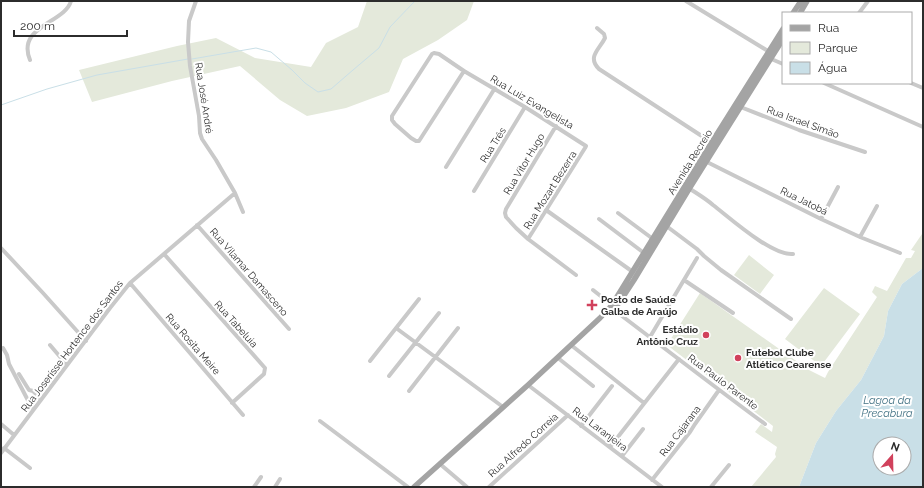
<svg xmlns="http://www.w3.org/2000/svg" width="924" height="488" font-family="Raleway,sans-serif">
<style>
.green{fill:#e4e9db}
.water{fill:#c9dfe7;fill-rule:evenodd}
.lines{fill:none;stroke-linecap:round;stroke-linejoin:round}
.stream{stroke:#c9dfe7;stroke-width:1}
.minor{stroke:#c9c9c9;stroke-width:4}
.major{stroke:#a4a4a4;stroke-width:5.5}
.poi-dot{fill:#d1415c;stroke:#fff;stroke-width:1.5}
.labels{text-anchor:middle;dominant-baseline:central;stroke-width:4;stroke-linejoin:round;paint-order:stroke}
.street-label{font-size:10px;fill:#2c2c2c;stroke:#fff}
.poi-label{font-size:10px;font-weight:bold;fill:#2c2c2c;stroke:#fff;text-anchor:start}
.water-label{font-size:11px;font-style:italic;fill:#447385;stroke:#fff}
</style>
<rect width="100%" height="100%" fill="#fff"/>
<path class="green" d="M367,1H474L467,20L438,40L403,59L389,92L346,108L307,116L280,100L240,66L172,81L92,102L79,70L177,46L216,38L255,58L311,67L326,43L358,27Z
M922,234H923V268L902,284L888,311L884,336L861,380L836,411L816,443L799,487H751L776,457L775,454L777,447L755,432L761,424L772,432L773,426L667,345L700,293L809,370L825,378L828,372L877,297L872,292L875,286L887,291L906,258H911L915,251L911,250Z
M749,255L774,275L760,294L734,275Z
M824,288L860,314L821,366L785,339Z"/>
<path class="water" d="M923,268V487H799L816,443L836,411L861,380L884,336L888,311L902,284ZM880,444H904V468H880Z"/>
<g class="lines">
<path class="stream" d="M192,59L256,48L271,52L292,70L305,83L318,92L331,89L353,70L379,48L390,27L415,1
M1,105L47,89L97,75L188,59"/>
<path class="minor" d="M196,1L189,21L188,42L190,66L199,116L200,133L202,139L216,160L235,193L243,212
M686,1L768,51
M859,13L868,1
M597,28L604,34L605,38C599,50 587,57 599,69L714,144
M769,58L783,64
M30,60C16,26 65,23 71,1
M464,71L439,54L434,53L432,54L392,116V120L395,124L411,138L416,141H419L464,71L525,107L586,146L585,148L528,239
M824,83L923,127
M911,83L923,88
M738,106L799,130L865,152
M556,126L506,209L505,213L506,217L516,228L528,239L576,275
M705,161L821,219L860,237L900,253
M446,167L495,88
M687,187C696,193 705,198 713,205C730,218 772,256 793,254
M474,191L525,107
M546,210L633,272
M618,213L653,239
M599,219L644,253
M821,219L838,187
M197,225L289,329
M665,225L697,249L704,256L721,270L791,319
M860,237L877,206
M1,248L43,293L86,341
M164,254L265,368L264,374L232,403
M684,280L733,313
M130,283L243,415
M593,290L612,305
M614,308L618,313C667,350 716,388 765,424
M396,328L503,407
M650,337L697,258
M50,345L67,365
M571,345L644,403
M3,348L7,355L9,364L33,410
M558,358L593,386
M370,361L419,299
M19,374L29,390L33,391L41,400
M389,376L439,313
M528,385L662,487
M409,391L458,328
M320,421L408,487
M1,424L14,435
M581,426L612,386
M610,447L679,359
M4,448L30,468
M1,453L110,308L130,283L235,193
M622,456L643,429
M440,464L467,487
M652,480L690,432L695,424L719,390
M254,487L261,477
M275,487L280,479
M489,487L568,415
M711,487L729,465"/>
<path class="major" d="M793,13L801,1
M800,13L807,1
M610,311L619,303L634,280L689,189L783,39
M414,487L528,385L600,318L612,305L712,142L783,29"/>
</g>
<g class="poi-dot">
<path d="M590 299h4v4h4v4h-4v4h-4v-4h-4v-4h4z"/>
<circle cx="706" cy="335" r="4"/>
<circle cx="738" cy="358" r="4"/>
</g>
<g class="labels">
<g class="street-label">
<text transform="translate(204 98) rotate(81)">Rua José André</text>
<text transform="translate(532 102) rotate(31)">Rua Luiz Evangelista</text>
<text transform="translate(803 122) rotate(20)">Rua Israel Simão</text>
<text transform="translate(493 145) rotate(-58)">Rua Três</text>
<text transform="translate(690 162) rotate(-58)">Avenida Recreio</text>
<text transform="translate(524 164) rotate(-59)">Rua Vitor Hugo</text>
<text transform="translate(550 190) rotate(-58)">Rua Mozart Bezerra</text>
<text transform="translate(804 201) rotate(26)">Rua Jatobá</text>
<text transform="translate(249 272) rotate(49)">Rua Vilamar Damasceno</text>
<text transform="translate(236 324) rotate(48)">Rua Tabeluia</text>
<text transform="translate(193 344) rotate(49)">Rua Rosita Meire</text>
<text transform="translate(72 346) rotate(-53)">Rua Joserísse Hortence dos Santos</text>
<text transform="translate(723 382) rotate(37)">Rua Paulo Parente</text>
<text transform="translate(600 429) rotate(37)">Rua Laranjeira</text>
<text transform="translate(680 431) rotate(-53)">Rua Cajarana</text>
<text transform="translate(523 445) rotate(-42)">Rua Alfredo Correia</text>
</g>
<g class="poi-label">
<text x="601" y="299">Posto de Saúde<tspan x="601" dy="12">Galba de Araújo</tspan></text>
<text x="698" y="329" text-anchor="end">Estádio<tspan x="698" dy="12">Antônio Cruz</tspan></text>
<text x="746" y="352">Futebol Clube<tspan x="746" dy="12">Atlético Cearense</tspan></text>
</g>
<g class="water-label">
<text x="887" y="400">Lagoa da<tspan x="887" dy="13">Precabura</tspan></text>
</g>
</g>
<rect width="924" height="488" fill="none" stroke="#2c2c2c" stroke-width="4"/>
<rect x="782" y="12" width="130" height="72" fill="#ffffff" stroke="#ababab"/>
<rect x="790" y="25" width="20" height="6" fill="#a4a4a4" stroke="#ababab"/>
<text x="818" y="32" font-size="12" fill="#2c2c2c">Rua</text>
<rect x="790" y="42" width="20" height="12" fill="#e4e9db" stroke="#ababab"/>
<text x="818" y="52" font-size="12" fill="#2c2c2c">Parque</text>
<rect x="790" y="62" width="20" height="12" fill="#c9dfe7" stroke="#ababab"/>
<text x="818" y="72" font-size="12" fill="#2c2c2c">Água</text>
<g transform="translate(892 456) rotate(20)"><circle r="19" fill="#ffffff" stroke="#ababab"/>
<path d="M0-3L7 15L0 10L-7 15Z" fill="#d1415c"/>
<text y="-6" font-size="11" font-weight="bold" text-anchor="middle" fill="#2c2c2c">N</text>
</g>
<path d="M14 30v6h113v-6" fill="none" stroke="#2c2c2c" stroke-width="2"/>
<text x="20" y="30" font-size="12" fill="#2c2c2c" stroke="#ffffff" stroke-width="3" paint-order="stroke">200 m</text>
</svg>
